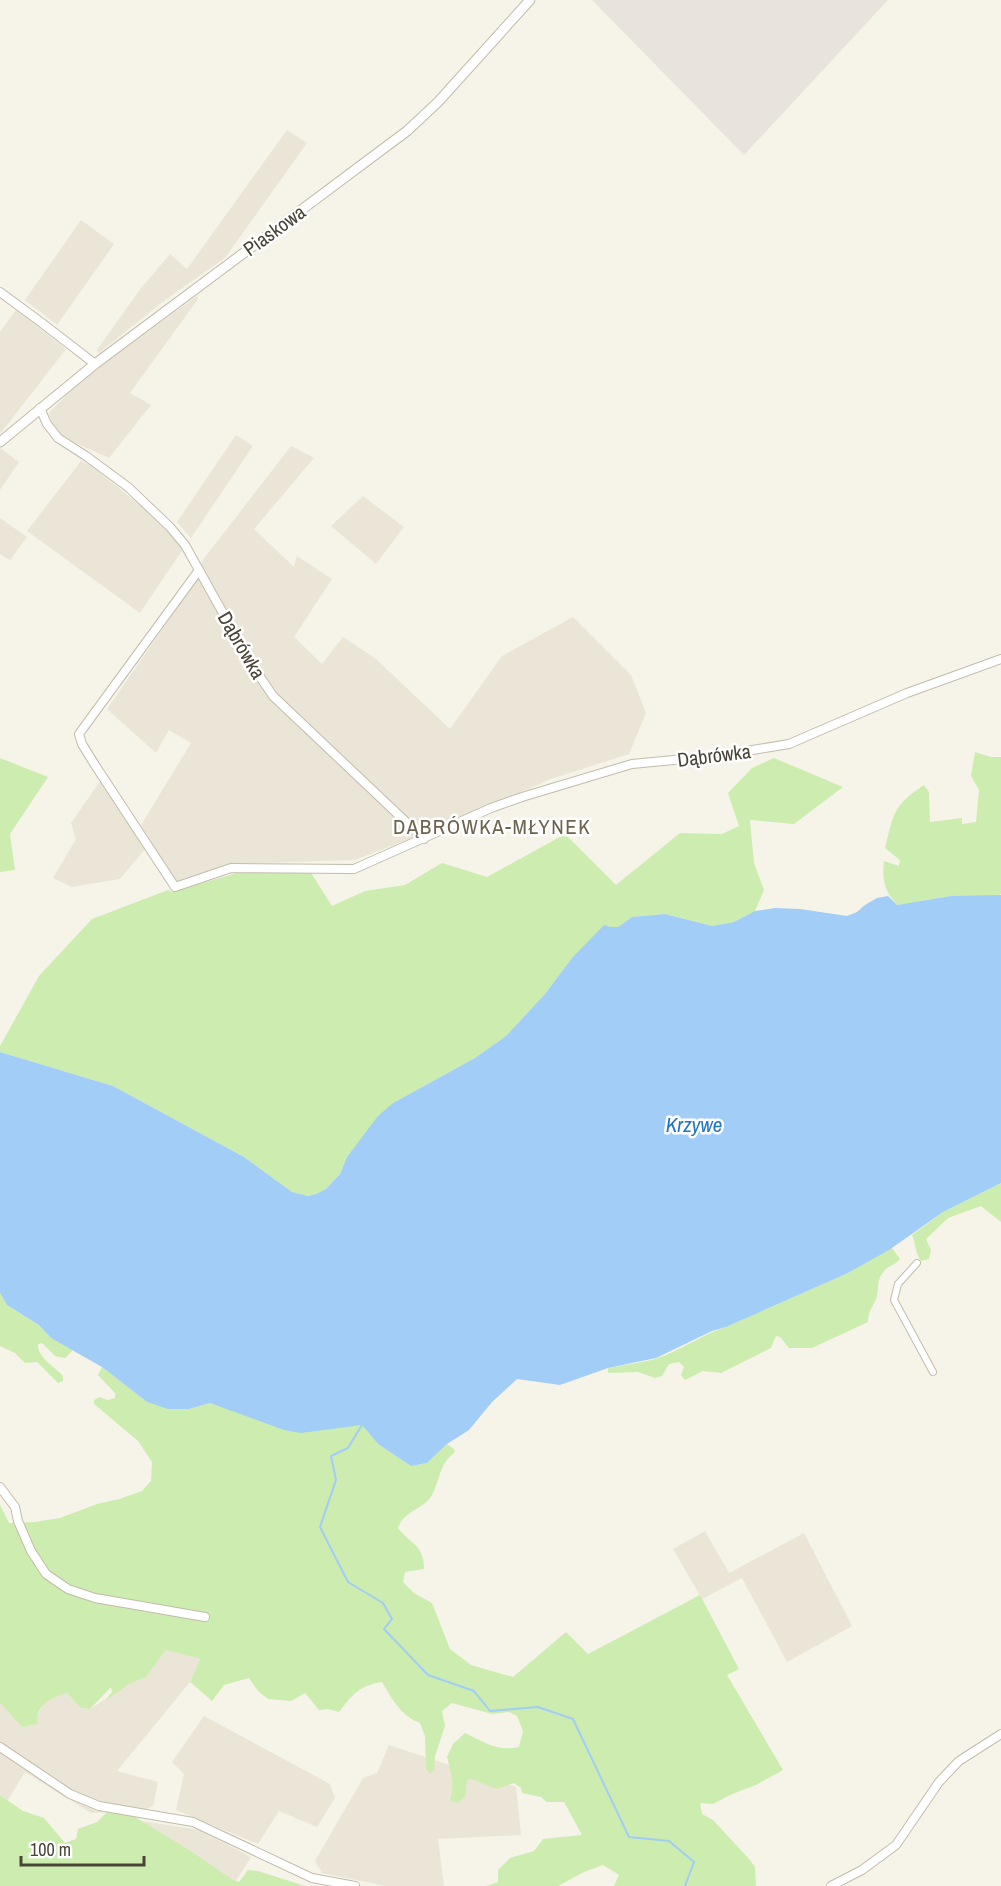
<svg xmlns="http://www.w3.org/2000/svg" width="1001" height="1886" font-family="'Archivo Narrow',sans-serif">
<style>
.residential{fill:#eae5d7}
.industrial{fill:#e8e4dd}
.green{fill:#ccedaf}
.water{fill:#a1cdf6}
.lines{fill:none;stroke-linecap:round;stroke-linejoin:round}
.stream{stroke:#a1cdf6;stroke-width:2}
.pedestrian-casing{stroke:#c2bcaa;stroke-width:8}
.minor-casing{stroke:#c2bcaa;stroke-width:10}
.tertiary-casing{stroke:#c2bcaa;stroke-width:11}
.pedestrian{stroke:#fff;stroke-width:6}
.minor{stroke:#fff;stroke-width:8}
.tertiary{stroke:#fff;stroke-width:9}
.labels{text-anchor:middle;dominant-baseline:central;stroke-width:5;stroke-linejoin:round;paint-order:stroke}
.street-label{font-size:20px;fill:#4a4436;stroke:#fff}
.neighbourhood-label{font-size:21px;letter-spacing:1.5px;fill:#6e634d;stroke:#fff}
.water-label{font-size:21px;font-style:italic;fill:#2674c0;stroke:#fff}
</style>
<rect width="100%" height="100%" fill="#f6f3e9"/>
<path class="residential" d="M287,130L307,143L225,258L165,300L99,353L97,350L138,292L170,254L187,269Z
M81,220L114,244L57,325L25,300Z
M197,296L198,299L130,393L151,405L109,458L76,443L54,429L49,413L79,382Z
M16,310L66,349L0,434V332Z
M236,435L253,446L191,538L177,522Z
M291,446L314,458L254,529L294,567L297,556L332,579L294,637L322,664L343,637L376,659L450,729L502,656L573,617L631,675L646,713L629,754L551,779L427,832L355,860L231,864L176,884L141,825L191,743L169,730L156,753L107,709L198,578L202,561Z
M0,448L19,462L0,490Z
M81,461L90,465L145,509L170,532L183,549L140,613L27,531Z
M363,496L404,527L376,564L331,526Z
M0,518L27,537L10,560L0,554Z
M101,780L146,848L120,879L72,887L53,878L76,839L71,823Z
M705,1531L729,1573L804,1533L852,1626L787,1662L742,1578L702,1599L673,1549Z
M166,1650L200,1659L190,1682L117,1771L158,1782L153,1806L132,1815L107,1812L91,1813L25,1772L8,1800L0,1795V1703L22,1727L38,1724L37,1718L43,1704L57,1695L67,1693L81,1708L90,1709L129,1684L146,1677Z
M204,1716L330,1784L335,1798L317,1827L279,1811L258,1844L176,1810L184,1774L172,1762Z
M389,1745L516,1787L521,1835L438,1839L444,1886H386L322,1873L315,1861L363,1778L377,1773Z
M142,1821L199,1830L251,1857L234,1884Z"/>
<path class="industrial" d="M592,0H888L744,155Z"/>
<path class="green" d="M975,752L991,757H1001V894L995,896H951L897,905C884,890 882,880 884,861L899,866L900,860L885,848C894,812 893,806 924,785L929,792L930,822L962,818V824L976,822L979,790L971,776Z
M0,758L48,777L10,834L15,870L0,872Z
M774,758L843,787L794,824L750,820L754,863L764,890L755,911L734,922L712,926L665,914L632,917L618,927H610L572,958L545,994L506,1036L475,1058L393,1103L347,1157L340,1174L326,1189L316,1194L308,1196L292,1192L244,1157L113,1086L0,1052V1046L39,976L92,919L168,890L172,892L240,872L311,873L332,906L365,891L405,885L442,863L487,877L565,834L616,885L680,833L722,834L739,826L728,793L752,768Z
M1001,1183V1222L981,1206L948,1218L926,1239L931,1250L929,1259L921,1261C915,1253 916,1244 912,1235L943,1212Z
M892,1248L900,1259C896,1265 889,1265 884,1271C875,1282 880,1289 876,1299C872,1308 868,1312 868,1322L812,1348H789L780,1337L776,1336L771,1348L721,1373L703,1371L685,1380L681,1375L684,1367L679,1362L669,1364L662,1376L655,1378L638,1372L608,1373V1368C623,1365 640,1363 655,1359C680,1351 701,1335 726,1327L848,1273Z
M0,1293L7,1305L39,1325L51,1338L73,1350L65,1358L55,1356L42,1343L38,1344C37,1357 55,1367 63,1376V1381L58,1383L37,1362L25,1363L15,1353L0,1346Z
M102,1367L147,1402L189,1409L210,1403L230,1409L340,1427L362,1425L378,1444L411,1466L427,1463L447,1444L454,1449L455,1452C438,1465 441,1479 432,1495C425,1509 404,1510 398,1528C410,1544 424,1544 424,1569L405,1572L403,1582L414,1593L432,1603L450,1649L471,1665L513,1677L566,1632L588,1654L700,1595L739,1669L727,1675L783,1770L756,1785L730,1795L713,1804L700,1803L702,1814L713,1820L750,1860L755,1867L756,1886H614L619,1875L603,1865L584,1872L558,1886H486L498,1882V1870L510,1858L534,1851L543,1839L582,1835L564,1802H547L541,1797L522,1793L521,1788L514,1783L496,1789L472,1779L467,1780L465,1797L458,1803L450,1800C455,1786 451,1772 447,1757L453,1744L465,1733C484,1742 498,1752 519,1747L523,1731L517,1716L509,1712L492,1714L452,1703L442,1711L445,1726L435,1756L434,1770L430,1774L426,1768L425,1736L420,1723C401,1716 392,1699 382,1682C359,1686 353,1694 339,1712L328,1709L319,1710L305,1693L291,1701L268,1699L258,1691L249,1678L224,1685L212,1701L190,1682L200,1659L166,1650L146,1677L129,1684L105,1701L112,1692L111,1687L90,1709L81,1708L67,1693C52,1697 34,1706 38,1724L22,1727L0,1703V1505L9,1523L35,1522L60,1518L97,1504L119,1499L142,1491L151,1481L152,1462L138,1441L94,1404V1400L100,1397L107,1400L115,1398V1393L98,1375Z
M0,1795L23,1811L44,1818L65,1843L76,1839L78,1829L97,1822L107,1812L132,1815L189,1850L233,1880L239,1882L248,1870L258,1871L305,1886H0Z"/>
<path class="water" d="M1001,895V1183L943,1212L889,1250L848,1273L726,1327L712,1331L656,1358L608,1368L560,1385L517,1379L492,1402L469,1430L447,1444L427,1463L411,1466L378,1444L362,1425L301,1433L284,1430L210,1403L189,1409H168L147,1402L102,1367L51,1338L39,1325L7,1305L0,1293V1052L113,1086L244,1157L292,1192L308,1196L316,1194L326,1189L340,1174L347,1157L378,1116L393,1103L475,1058L506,1036L545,994L572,958L604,925L610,927H618L632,917L665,914L712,926L734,922L755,911L775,908L800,909L847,916L857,912L865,905L877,898L888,896L897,905L951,896Z"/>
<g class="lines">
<path class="stream" d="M362,1425L348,1448L331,1456L336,1480L320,1527L348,1582L383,1603L392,1619L384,1629L428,1675L474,1691L490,1711L538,1707L573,1719L629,1837L669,1841L694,1862L685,1886"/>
<defs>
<path id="pedestrian" d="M917,1263L898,1284L894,1300L933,1372"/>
<path id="minor" d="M0,292L42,323L95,364
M40,408L47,424L58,438L86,456L128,487L170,527L185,545L252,665L273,696L424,839
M199,570L79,734L82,744L95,765L175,887L231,868L354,869L491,808L522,797L632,764L716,756L789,744L907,693L1001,659
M0,1487L15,1507L18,1521L31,1551L46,1574L68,1589L95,1598L205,1617
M0,1747L70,1794L99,1806L193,1822L312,1878L355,1886
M831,1886L862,1870L896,1845L939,1782L959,1761L1001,1734"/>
<path id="tertiary" d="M0,442L95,364L407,131L438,102L530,0"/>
</defs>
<use href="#pedestrian" class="pedestrian-casing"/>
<use href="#minor" class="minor-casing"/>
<use href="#tertiary" class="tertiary-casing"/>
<use href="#pedestrian" class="pedestrian"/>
<use href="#minor" class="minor"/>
<use href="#tertiary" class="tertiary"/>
</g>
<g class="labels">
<g class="street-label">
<text transform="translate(274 230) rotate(-36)">Piaskowa</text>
<text transform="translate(242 645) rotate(60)">Dąbrówka</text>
<text transform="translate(714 755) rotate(-7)">Dąbrówka</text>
</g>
<g class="neighbourhood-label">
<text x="492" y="826">DĄBRÓWKA-MŁYNEK</text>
</g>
<g class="water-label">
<text x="694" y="1124">Krzywe</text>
</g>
</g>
<path d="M21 1856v9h123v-9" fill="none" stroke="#4a4436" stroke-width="3"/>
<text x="30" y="1856" font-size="18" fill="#4a4436" stroke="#ffffff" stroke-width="4.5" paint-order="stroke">100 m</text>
</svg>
